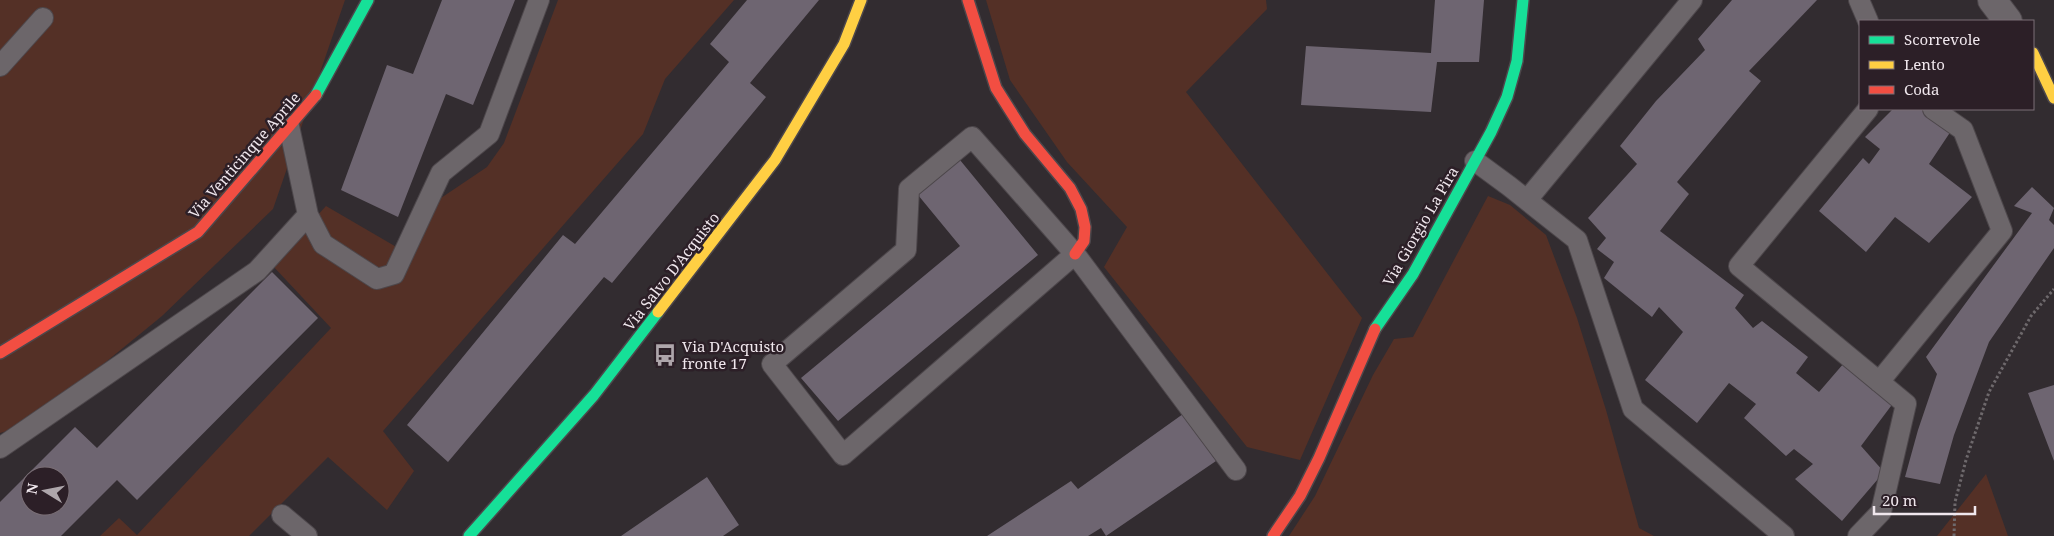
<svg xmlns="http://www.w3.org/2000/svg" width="2054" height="536" font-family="'Noto Serif',serif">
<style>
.green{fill:#543026}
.building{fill:#6e6571;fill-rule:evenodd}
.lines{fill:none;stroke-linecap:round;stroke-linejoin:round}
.lane-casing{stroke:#4d474b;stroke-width:22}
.street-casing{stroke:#4d474b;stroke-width:30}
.fast-casing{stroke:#4d474b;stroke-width:14}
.slow-casing{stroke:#4d474b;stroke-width:14}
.jam-casing{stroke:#4d474b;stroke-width:14}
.path{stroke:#6e696c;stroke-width:3;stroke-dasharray:2.5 2.5;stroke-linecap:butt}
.lane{stroke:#6c666a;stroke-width:20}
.street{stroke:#6c666a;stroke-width:28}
.fast{stroke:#16e098;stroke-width:11}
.slow{stroke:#ffcf43;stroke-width:11}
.jam{stroke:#f24e42;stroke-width:11}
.labels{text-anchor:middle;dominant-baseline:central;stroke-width:5;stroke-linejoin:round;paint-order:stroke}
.street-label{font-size:15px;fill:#f0e7ed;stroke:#2c1f27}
.poi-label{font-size:15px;fill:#f0e7ed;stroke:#2c1f27;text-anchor:start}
</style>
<rect width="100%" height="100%" fill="#322c30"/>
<path class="green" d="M0,0H345L273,209L162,316L30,424L0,433Z
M558,0H734L665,79L643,134L383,431L414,471L387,510L328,457L249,536H100L119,518L137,535L331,328L272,265L326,206L405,252L441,198L487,167L504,143Z
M986,0H1266L1267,9L1186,92L1362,318L1300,460L1247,447L1104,267L1127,227L1067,162L1010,80Z
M1488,196L1510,205L1546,235L1577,318L1606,410L1639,528L1654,536H1289L1315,496L1373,375L1394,339L1413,337Z
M1986,474L2008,536H1937Z"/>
<path class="building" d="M442,0H515L473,105L446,94L398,217L341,190L387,65L413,74Z
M747,0H819L750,83L766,97L612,283L604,277L448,462L407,425L563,235L575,244L729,62L710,44Z
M1435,0H1484L1479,62H1437L1431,112L1301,105L1306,46L1431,53Z
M1732,0H1817L1749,71L1761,81L1677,182L1689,194L1660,231L1744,295L1735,308L1753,328L1762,321L1808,357L1796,373L1819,392L1844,363L1894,402L1861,446L1884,472L1842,521L1795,479L1813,464L1794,449L1786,456L1744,418L1756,404L1729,383L1697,423L1645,380L1683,332L1659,307L1652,317L1604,278L1614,262L1597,249L1606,238L1588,218L1637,164L1620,146L1656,101L1705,50L1698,39Z
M1893,109H1922L1951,131L1929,164L1972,197L1929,243L1895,217L1866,252L1819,211L1863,158L1869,164L1880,149L1865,137Z
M960,160L1038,255L838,421L801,378L960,246L918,195Z
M2032,187L2054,208L2049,220L2054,225V248L1989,342L1954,435L1940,484L1905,477L1918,430L1937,374L1926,357L2032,213L2014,206Z
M272,272L318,318L137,500L117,480L61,536H0V502L75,427L97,448ZM30,476H60V506H30Z
M2054,385V461L2028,393Z
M1183,414L1216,461L1106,536L1101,528L1088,536H987L1071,481L1078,489Z
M707,477L739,525L723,536H621Z"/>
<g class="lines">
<defs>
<path id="lane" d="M1859,0L1868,21
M0,66L43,18
M289,126L308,215L323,244L377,279L394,274L441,173L489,134L539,0
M1475,161L1509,186L1577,240L1633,409L1784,536
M1527,200L1692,0
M1075,254L843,455L772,364L906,250L909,189L972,137L1075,254L1236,470
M1879,382L2002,231L1963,130L1933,109
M0,448L257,271L308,215
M282,515L307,536
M1858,536L1881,512L1906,404L1739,266L1868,109"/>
<path id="street" d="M1992,0L2008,21"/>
<path id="fast" d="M316,95L368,0
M1375,329L1413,274L1491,132L1507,97L1517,61L1523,0
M469,536L594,395L658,312"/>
<path id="slow" d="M2033,53L2054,98
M658,312L775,160L844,44L861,0"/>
<path id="jam" d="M968,0L996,88L1025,134L1070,188L1081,209L1085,227L1084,241L1075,254
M0,353L198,232L316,95
M1273,536L1300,496L1319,458L1375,329"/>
</defs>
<use href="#lane" class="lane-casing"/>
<use href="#street" class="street-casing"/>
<use href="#fast" class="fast-casing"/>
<use href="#slow" class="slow-casing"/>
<use href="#jam" class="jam-casing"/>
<path class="path" d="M1954,536L1955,502L1966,460L1989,392L2031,316L2054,289"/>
<use href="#lane" class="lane"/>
<use href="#street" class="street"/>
<use href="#fast" class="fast"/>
<use href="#slow" class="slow"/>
<use href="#jam" class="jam"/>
</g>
<defs>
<symbol id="bus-bare" viewBox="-9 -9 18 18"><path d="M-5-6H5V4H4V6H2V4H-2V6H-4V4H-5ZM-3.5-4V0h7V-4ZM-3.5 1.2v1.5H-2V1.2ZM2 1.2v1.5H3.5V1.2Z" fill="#aea6ab" stroke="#2c1f27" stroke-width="2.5" paint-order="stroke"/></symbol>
</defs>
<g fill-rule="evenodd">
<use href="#bus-bare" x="649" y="339" width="32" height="32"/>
</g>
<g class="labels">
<g class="street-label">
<text transform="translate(244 155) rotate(-49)">Via Venticinque Aprile</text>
<text transform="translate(1420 226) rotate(-60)">Via Giorgio La Pira</text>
<text transform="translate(671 271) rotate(-52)">Via Salvo D'Acquisto</text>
</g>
<g class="poi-label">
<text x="682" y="346">Via D'Acquisto<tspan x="682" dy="17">fronte 17</tspan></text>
</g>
</g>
<rect x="1859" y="20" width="175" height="90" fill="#2c1f27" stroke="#7a6f76"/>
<rect x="1869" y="36" width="25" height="8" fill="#16e098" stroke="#7a6f76"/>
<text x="1904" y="45" font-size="15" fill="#f0e7ed">Scorrevole</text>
<rect x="1869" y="61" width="25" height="8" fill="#ffcf43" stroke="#7a6f76"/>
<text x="1904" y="70" font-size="15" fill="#f0e7ed">Lento</text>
<rect x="1869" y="86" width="25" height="8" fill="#f24e42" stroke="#7a6f76"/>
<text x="1904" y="95" font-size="15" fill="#f0e7ed">Coda</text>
<g transform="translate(45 491) rotate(280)"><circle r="24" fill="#2c1f27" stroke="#7a6f76"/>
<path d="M0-4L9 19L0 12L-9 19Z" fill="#aea6ab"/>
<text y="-8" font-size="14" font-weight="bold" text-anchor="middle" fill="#f0e7ed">N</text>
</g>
<path d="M1874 506v8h101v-8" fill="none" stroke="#f0e7ed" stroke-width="2.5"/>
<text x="1882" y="506" font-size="15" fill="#f0e7ed" stroke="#2c1f27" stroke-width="4" paint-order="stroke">20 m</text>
</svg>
